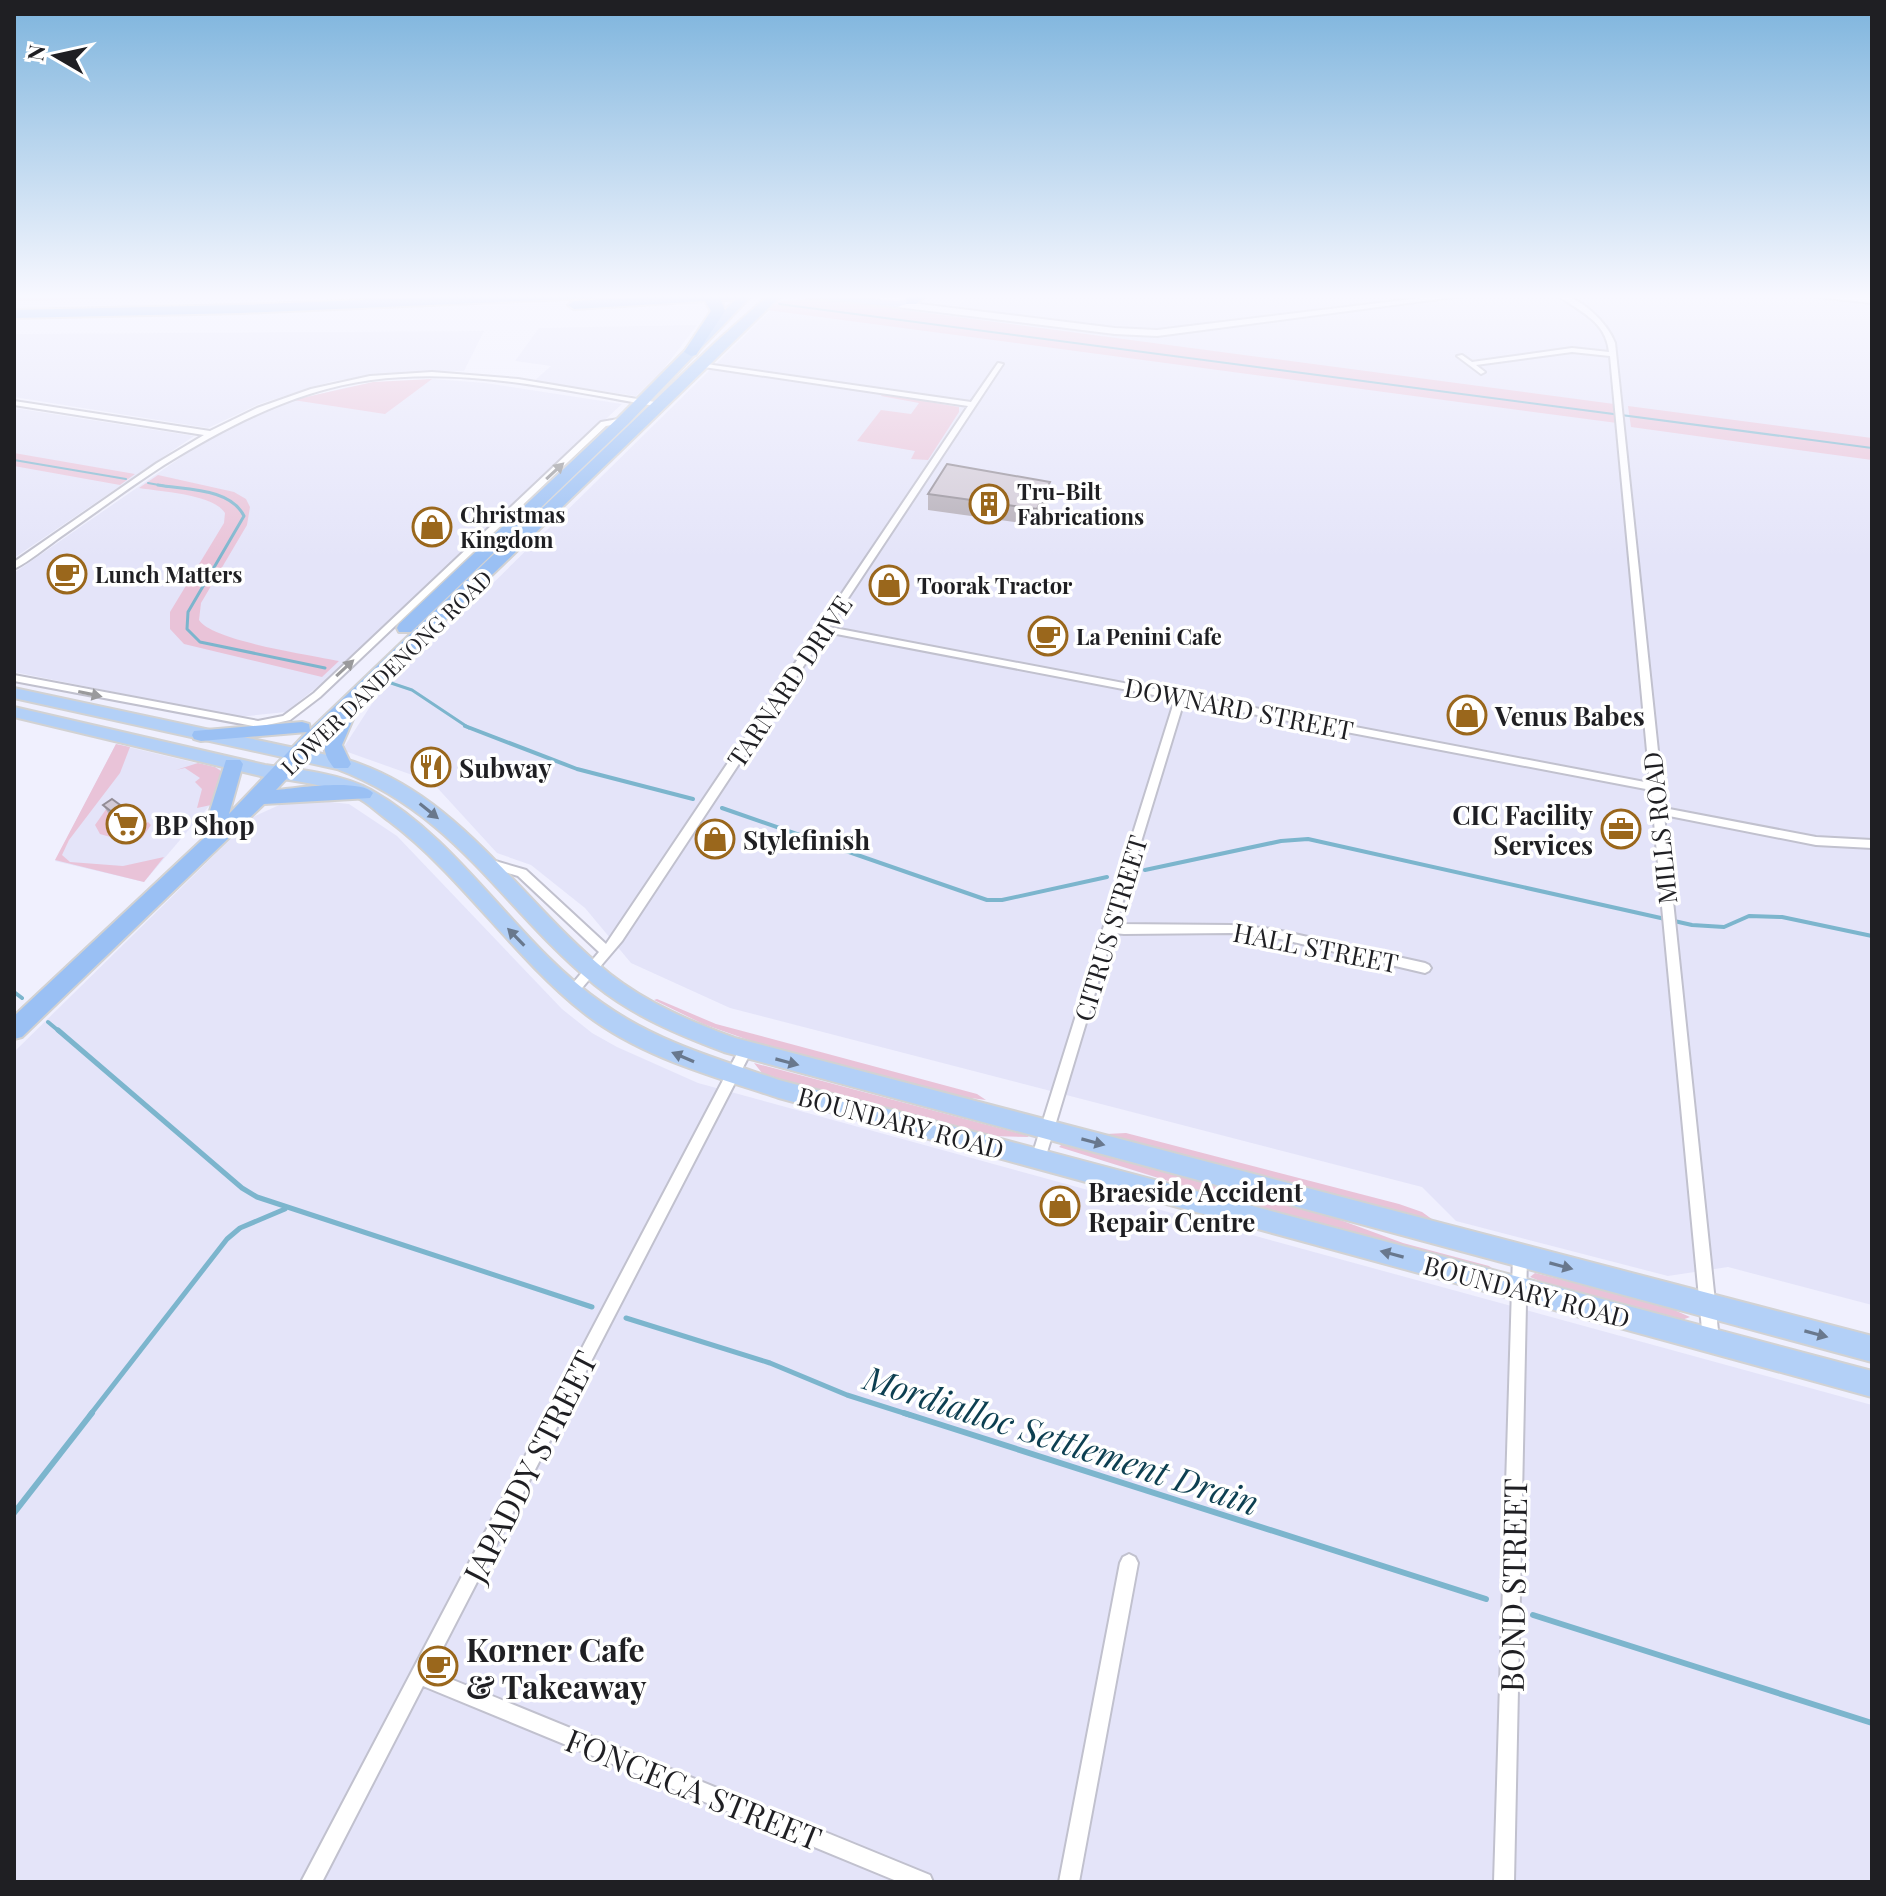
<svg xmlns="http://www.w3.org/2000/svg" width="1886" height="1896" font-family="'Playfair Display',serif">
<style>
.built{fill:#e4e4f9}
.green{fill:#e9c3d8}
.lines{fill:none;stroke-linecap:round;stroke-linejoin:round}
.stream-far4{stroke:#7cb5cd;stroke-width:2}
.stream-far3{stroke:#7cb5cd;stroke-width:3}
.stream-far2{stroke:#7cb5cd;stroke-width:4}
.stream-far1{stroke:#7cb5cd;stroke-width:5}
.stream{stroke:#7cb5cd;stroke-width:6}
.minor-casing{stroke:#c1c1ce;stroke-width:4}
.tertiary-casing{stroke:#c1c1ce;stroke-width:4}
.primary-casing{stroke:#d2d2d3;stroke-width:4}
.trunk-casing{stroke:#d2d2d3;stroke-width:4}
.motorway-casing{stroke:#d2d2d3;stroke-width:4}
.minor{fill:#fff;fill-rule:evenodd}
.tertiary{fill:#fff;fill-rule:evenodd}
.primary{fill:#b3d0f7;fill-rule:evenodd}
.trunk{fill:#9ac0f4;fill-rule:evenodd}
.motorway{fill:#81b1f2;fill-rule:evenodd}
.wall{fill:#b5aeb8}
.shaded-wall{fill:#938d96}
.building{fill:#d2cad6;stroke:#938d96;stroke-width:2}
.oneway{fill:#9a9a9c}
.oneway2{fill:#69788d}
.labels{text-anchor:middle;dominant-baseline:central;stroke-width:7;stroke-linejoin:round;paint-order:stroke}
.far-poi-label{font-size:22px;font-weight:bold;fill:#1f1f23;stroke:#fff;text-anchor:start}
.far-street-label{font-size:22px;fill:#1f1f23;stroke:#fff}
.street-label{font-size:26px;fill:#1f1f23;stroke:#fff}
.poi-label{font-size:26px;font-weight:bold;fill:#1f1f23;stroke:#fff;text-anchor:start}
.near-street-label{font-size:32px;fill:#1f1f23;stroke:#fff}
.near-poi-label{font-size:32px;font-weight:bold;fill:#1f1f23;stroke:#fff;text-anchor:start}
.near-water-label{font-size:34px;font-style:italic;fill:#0d3f51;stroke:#fff}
</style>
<rect width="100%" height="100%" fill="#f0f0fe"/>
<path class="built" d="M981,294H1872V1305L1728,1267L1668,1276L1456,1221L1422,1187L730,1008L631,963L585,908L531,865L497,853L432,782L342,750L375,699L772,309L938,332L967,296Z
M697,325L662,371L636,396L534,381L551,366L515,361L539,328Z
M484,331L464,371L402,372L333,381L259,404L208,428L14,397L16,334Z
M432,379L485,383L622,404L322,683L286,712L238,717L14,672V573L216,433L276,405L348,387Z
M14,408L194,436L14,558Z
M116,744L221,769L219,791L210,805L144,882L55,861Z
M311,800L349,804L397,836L562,1009L592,1033L617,1047L698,1083L1872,1405V1882H14V1052L253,817L288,801Z"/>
<path class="green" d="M14,294H279L14,301Z
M815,298L1614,404L1617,423L767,310L776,302Z
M432,379L385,414L293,400L373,382Z
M882,394L959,407V412L928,460L911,459L915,451L857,441L881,410L911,414L919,403L881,396Z
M1628,406L1872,438V460L1631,427Z
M14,453L135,474L120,485L14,466Z
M158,475L234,492L246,499L250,507L247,525L201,603L199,620C212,641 311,655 339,661L322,677L184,644L170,629V612L224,523L225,513C213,494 162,492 139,488Z
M116,744L130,747L120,773L69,840L62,855L70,862L123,866L164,857L144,882L55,860Z
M198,763L215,767L224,773L211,805L197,808L202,789L195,782L200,778L185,768L176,770Z
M109,805L128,833L148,822L151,825L142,838L121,840L100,834L95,825Z
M657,999L716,1024L977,1094L986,1100L955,1096L782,1052L703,1024L654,1000Z
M754,1063L1026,1135L1029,1137L991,1136L799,1085L762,1073Z
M1126,1133L1399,1204L1422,1212L1436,1222L1106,1134Z
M1062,1144L1324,1214L1403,1243L1489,1266L1493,1269L1229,1200L1059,1147Z
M1535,1273L1663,1305L1690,1317L1682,1320L1664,1317L1555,1287L1530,1277Z"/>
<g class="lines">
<path class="stream-far4" d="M779,304L1872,448
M14,460L126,479
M148,483L170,487"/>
<path class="stream-far3" d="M158,485C187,490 230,488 244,516L188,612L187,629L200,642L325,668
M391,683L412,690L469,728"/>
<path class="stream-far2" d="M465,726L577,769L693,799
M722,808L987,900H1002L1107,877
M1145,870L1281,841L1308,839L1692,925L1724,927L1749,916L1782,917L1872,936
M14,992L22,998
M48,1022L60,1032"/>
<path class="stream-far1" d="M58,1030L242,1188L257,1197L592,1307
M626,1318L770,1363L847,1395L910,1415
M90,1415L227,1239L240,1228L285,1209"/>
<path class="stream" d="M904,1413L1486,1599
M14,1513L92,1413
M1533,1615L1872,1723"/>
<defs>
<path id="minor" d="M1556,294C1578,294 1608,323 1615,343L1664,808L1816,837L1872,840V848L1816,845L1664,815L1719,1340L1716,1345L1711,1347L1706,1345L1703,1340L1651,790L1184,701L1116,924L1231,925L1272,929L1425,963L1429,965L1431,968L1429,971L1425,973L1272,937L1231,933L1124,934L1113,933L1045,1159L1043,1163L1038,1165L1033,1163L1031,1159L1175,699L826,632L622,941L576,995H568L566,992L568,989L599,952L518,876L481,865L479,862L485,858L526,870L606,944L968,406L697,366L696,365L699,363L971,402L998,363L1003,364L829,627L1650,783L1610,356L1572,352L1476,365L1485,372L1481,374L1457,356L1462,355L1472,362L1572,348L1609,352C1606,320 1578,311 1556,294Z
M432,372L518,379L661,403L665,405L661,407C566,391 468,367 371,380C296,390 227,426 164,465C128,488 94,514 59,538C45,548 30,561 14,569V562L157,463L204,435L14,405V401L210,431L257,408L311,389L370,376Z
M624,418H627V422L606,426L320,697L290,720L258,727L14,681V675L258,721L283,716L314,693L601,422Z
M746,1045L751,1046L752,1050L431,1671L930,1875L933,1882H899L423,1686L322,1882H301L741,1046Z
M1520,1248L1525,1250L1527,1255L1514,1882H1494L1513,1255L1515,1250Z
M1129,1554L1135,1557L1138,1563L1079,1882H1059L1120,1563L1123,1557Z"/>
<path id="tertiary" d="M853,294L912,299L911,303L1115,328L1157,330L1453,294H1477L1157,336L1115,334L897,307L893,304L896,302Z
M1814,294L1872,297V303L1818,297Z"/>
<path id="primary" d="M803,294L897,301L911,298L916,301L897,307L808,297Z
M14,688L341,758C458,790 520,902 610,974C647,1003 691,1022 735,1038L1872,1336V1362L724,1052C679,1035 633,1016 595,985C502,909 458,815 337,769L14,698Z
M14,707L265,765C297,769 343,774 371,790C463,842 516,943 602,1003C655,1041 717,1059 779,1080L1872,1371V1397L779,1098C713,1076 640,1057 584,1013C512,956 462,876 389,821C378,813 366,801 354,796C326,785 295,780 265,777L14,717Z"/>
<path id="trunk" d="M741,294H753L629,423L411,632H399L397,628L399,624L619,417Z
M770,294H783L354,708L356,712L342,745L351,764L348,768H334C326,758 322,749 326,736L276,790C296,788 361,778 373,793L370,798L264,804L22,1037L14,1039V1016L219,824L211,822L208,817L226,760H240L243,764L229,814L307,732L201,741L194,739L192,735L194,731L302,722L309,724L310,730L717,341Z"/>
<path id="motorway" d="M505,294H598L592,298L241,313L14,318V310L241,305Z
M699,294L752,295L746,299L721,300L725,311L696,355L691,356L684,352L711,311L705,301L574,309L568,305L574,301Z
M913,294H928L916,304H906V298Z"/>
</defs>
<use href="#minor" class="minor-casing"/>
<use href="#tertiary" class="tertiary-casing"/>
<use href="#primary" class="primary-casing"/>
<use href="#trunk" class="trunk-casing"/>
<use href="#motorway" class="motorway-casing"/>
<use href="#minor" class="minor"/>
<use href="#tertiary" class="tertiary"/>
<use href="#primary" class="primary"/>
<use href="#trunk" class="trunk"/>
<use href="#motorway" class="motorway"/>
</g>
<path class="wall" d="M928,494L1049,498L1036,525L928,510Z
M1057,632L1050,646L1039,644V633Z
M103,805L127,810L139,827L128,833L114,822Z"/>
<path class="shaded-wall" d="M1050,482L1049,498L1036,525L1037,509Z
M1058,621L1057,632L1050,646L1051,635Z
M127,810L139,827L128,833L117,816Z"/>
<path class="building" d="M947,464L1050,482L1037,509L928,494Z
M1046,619L1058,621L1051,635L1039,633Z
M112,799L127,810L117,816L103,805Z"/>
<defs><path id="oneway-solid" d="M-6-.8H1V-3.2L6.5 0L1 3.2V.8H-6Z" transform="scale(2)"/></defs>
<g class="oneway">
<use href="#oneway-solid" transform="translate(555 471) rotate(-43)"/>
<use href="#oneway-solid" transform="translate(345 668) rotate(-43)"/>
<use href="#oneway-solid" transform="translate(90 694) rotate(12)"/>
</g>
<g class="oneway2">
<use href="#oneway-solid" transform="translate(429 811) rotate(39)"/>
<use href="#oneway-solid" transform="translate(516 937) rotate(-134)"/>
<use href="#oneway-solid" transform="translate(683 1057) rotate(-157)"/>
<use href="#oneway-solid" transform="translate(787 1062) rotate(15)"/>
<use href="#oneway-solid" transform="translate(1093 1142) rotate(15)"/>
<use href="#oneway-solid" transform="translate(1392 1254) rotate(-165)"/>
<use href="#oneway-solid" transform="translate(1561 1266) rotate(15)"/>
<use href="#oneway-solid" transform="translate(1816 1334) rotate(15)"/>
</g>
<linearGradient id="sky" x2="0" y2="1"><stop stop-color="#7db4dd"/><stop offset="0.53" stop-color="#f8f8ff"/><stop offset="1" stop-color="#f8f8ff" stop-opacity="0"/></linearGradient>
<rect width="1886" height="559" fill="url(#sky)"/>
<defs>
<symbol id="building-ring" viewBox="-11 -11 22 22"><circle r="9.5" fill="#fff" stroke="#9a671c" stroke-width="1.5"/><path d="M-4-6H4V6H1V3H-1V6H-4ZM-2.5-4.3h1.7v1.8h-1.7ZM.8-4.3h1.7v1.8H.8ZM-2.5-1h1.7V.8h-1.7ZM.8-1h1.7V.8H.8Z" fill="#9a671c"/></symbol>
<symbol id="shop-ring" viewBox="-11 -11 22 22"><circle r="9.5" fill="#fff" stroke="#9a671c" stroke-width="1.5"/><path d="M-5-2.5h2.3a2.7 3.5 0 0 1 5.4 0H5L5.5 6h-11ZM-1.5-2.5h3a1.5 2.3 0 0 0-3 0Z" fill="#9a671c"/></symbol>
<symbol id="cafe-ring" viewBox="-11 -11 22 22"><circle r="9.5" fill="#fff" stroke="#9a671c" stroke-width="1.5"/><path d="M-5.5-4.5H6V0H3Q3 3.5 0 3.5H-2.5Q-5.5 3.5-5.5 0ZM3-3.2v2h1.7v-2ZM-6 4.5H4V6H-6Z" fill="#9a671c"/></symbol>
<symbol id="restaurant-ring" viewBox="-11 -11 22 22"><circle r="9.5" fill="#fff" stroke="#9a671c" stroke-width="1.5"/><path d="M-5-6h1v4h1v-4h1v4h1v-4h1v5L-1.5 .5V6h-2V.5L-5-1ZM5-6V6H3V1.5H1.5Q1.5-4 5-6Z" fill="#9a671c"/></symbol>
<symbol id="supermarket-ring" viewBox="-11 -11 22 22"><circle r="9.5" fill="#fff" stroke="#9a671c" stroke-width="1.5"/><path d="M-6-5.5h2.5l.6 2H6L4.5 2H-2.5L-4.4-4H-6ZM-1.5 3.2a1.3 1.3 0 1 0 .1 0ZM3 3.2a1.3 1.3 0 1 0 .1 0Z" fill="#9a671c"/></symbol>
<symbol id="office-ring" viewBox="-11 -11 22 22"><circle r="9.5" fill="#fff" stroke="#9a671c" stroke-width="1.5"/><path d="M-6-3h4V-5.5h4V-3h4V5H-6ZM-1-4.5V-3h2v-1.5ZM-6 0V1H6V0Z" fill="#9a671c"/></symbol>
</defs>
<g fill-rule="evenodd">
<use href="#building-ring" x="967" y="482" width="44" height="44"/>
<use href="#shop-ring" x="410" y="505" width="44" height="44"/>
<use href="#cafe-ring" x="45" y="552" width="44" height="44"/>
<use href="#shop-ring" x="867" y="563" width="44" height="44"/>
<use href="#cafe-ring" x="1026" y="614" width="44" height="44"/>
<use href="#shop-ring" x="1445" y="693" width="44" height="44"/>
<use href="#restaurant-ring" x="409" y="745" width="44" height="44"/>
<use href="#supermarket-ring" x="104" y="802" width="44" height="44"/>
<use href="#office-ring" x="1599" y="807" width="44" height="44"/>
<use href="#shop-ring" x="693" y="817" width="44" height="44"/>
<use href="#shop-ring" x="1038" y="1184" width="44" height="44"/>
<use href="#cafe-ring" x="416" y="1644" width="44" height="44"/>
</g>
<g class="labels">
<g class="far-poi-label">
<text x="1017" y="491">Tru-Bilt<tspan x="1017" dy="25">Fabrications</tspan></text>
<text x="460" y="514">Christmas<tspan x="460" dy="25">Kingdom</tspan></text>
<text x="95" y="574">Lunch Matters</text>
<text x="917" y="585">Toorak Tractor</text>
<text x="1076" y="636">La Penini Cafe</text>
</g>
<g class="far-street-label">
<text transform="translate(386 672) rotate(-44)">LOWER DANDENONG ROAD</text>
</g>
<g class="street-label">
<text transform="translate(789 681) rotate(-56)">TARNARD DRIVE</text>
<text transform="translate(1239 708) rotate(11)">DOWNARD STREET</text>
<text transform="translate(1659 828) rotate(-96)">MILLS ROAD</text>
<text transform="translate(1110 928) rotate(-73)">CITRUS STREET</text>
<text transform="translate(1316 947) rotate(11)">HALL STREET</text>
<text transform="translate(901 1122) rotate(15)">BOUNDARY ROAD</text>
<text transform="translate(1527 1291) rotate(15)">BOUNDARY ROAD</text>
</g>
<g class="poi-label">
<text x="1495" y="715">Venus Babes</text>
<text x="459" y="767">Subway</text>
<text x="1593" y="814" text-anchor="end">CIC Facility<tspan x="1593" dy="30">Services</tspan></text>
<text x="154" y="824">BP Shop</text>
<text x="743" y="839">Stylefinish</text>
<text x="1088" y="1191">Braeside Accident<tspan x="1088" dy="30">Repair Centre</tspan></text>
</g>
<g class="near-street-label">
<text transform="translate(529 1466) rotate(-63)">JAPADDY STREET</text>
<text transform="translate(1512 1585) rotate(-89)">BOND STREET</text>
<text transform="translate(694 1788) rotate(22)">FONCECA STREET</text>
</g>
<g class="near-poi-label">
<text x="466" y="1648">Korner Cafe<tspan x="466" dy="37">&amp; Takeaway</tspan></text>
</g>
<g class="near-water-label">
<text transform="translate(1062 1439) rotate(18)">Mordialloc Settlement Drain</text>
</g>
</g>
<rect width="1886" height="1896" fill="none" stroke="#1f1f23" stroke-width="32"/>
<g transform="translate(56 56) rotate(279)" stroke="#ffffff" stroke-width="6" paint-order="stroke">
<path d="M0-6L14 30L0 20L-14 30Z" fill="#1f1f23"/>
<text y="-12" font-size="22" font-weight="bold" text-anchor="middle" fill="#1f1f23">N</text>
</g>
</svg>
